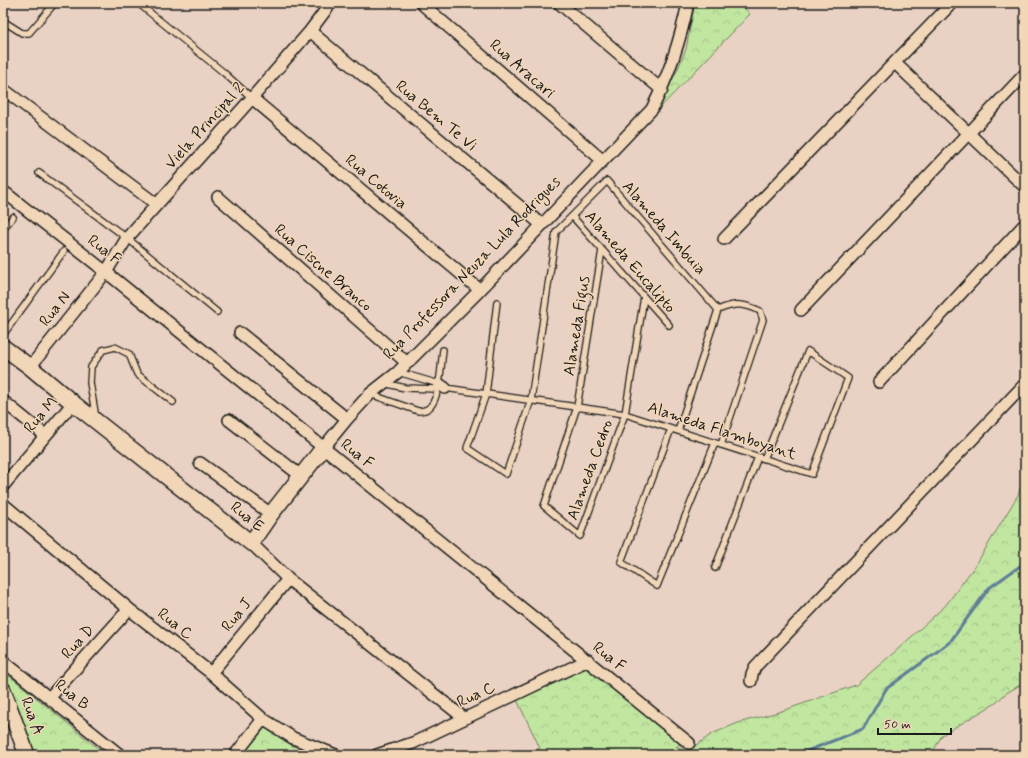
<svg xmlns="http://www.w3.org/2000/svg" width="1028" height="758" font-family="Mynerve,sans-serif">
<style>
.forest{fill:url(#forest-crowns);stroke:#6e815e}
.lines{fill:none;stroke-linecap:round;stroke-linejoin:round}
.stream{stroke:#5e7e96;stroke-width:3}
.lane-casing{stroke:#1c1c1c;stroke-width:8}
.street-casing{stroke:#1c1c1c;stroke-width:14}
.secondary-casing{stroke:#1c1c1c;stroke-width:18}
.lane{stroke:#f1d6b8;stroke-width:5.5}
.street{stroke:#f1d6b8;stroke-width:11}
.secondary{stroke:#f1d6b8;stroke-width:15}
.labels{text-anchor:middle;dominant-baseline:central;stroke-width:3;stroke-linejoin:round;paint-order:stroke}
.street-label{font-size:16px;fill:#1c1c1c;stroke:#f1d6b8}
</style>
<defs>
<pattern id="forest-crowns" width="20" height="18" patternUnits="userSpaceOnUse"><rect width="20" height="18" fill="#c1e6a0"/><path d="M2 6a3 3 0 1 1 6 0M12 15a3 3 0 1 1 6 0" fill="none" stroke="#a5c589"/></pattern>
</defs>
<rect width="100%" height="100%" fill="#e9d1c3"/>
<filter id="ink" filterUnits="userSpaceOnUse"><feTurbulence type="fractalNoise" baseFrequency=".025" numOctaves="2"/><feDisplacementMap in="SourceGraphic" scale="8" xChannelSelector="R" yChannelSelector="G"/><feConvolveMatrix kernelMatrix="1 2 1 2 8 2 1 2 1" color-interpolation-filters="sRGB"/></filter>
<g filter="url(#ink)">
<path class="forest" d="M695,3H739L750,14L654,114L677,71L686,49Z
M1025,474V682L1005,694L996,703L942,735L931,755H911C906,748 900,753 893,755H526L540,748L517,700L587,668L681,743L676,747L691,749L712,734L738,723L782,711L856,685L897,650L946,605L977,563L1018,495Z
M10,676L106,755H34L6,680Z
M265,728L293,746L316,755H243Z"/>
<g class="lines">
<path class="stream" d="M797,755L863,729L886,689L950,642L989,588L1023,564L1025,559"/>
<defs>
<path id="lane" d="M138,3L223,72L252,98
M3,21L22,33H29L55,3
M39,173L127,238L217,312
M572,216L669,325
M3,229L13,217
M602,250L577,407L544,506L580,536L625,414L644,297
M497,302L486,394L467,448L506,474L531,400L556,232L607,181L718,310
M3,335L64,251
M398,372L439,384
M384,383L405,388L438,389
M445,388L625,414L812,474L848,378L808,351L764,459
M370,394L418,411C422,411 426,411 430,407C440,397 441,364 443,350
M96,418L90,383L91,367L103,350L115,347L129,354L137,374L173,402
M671,429L621,562L657,586L715,443
M678,431L718,310C735,303 744,303 760,311L763,320L721,445
M715,568L758,457"/>
<path id="street" d="M421,3L602,160
M559,3L662,90
M310,31L542,225
M895,63L1025,187
M3,89L156,204
M252,98L480,290
M3,191L106,272L689,743
M218,197L406,362
M724,239L952,3
M801,310L1025,74
M240,333L347,419
M30,367L106,272L127,238L252,98L310,31L331,3
M879,382L1025,224
M439,384L445,388
M3,401L45,435
M229,420L301,476
M324,447L347,419L370,394L398,372L480,290L652,109C670,73 680,42 688,3
M200,463L271,514
M3,486L73,403
M3,504L129,609L211,673L263,719L293,738L336,755
M251,543L288,579L464,718
M3,661L120,755
M211,673L288,579
M751,681L752,674L755,667L1025,384
M50,697L129,609
M235,755L263,719
M377,755L413,743L588,660"/>
<path id="secondary" d="M3,347L30,367L73,403L251,543L271,514L324,447
M3,690L27,755"/>
</defs>
<use href="#lane" class="lane-casing"/>
<use href="#street" class="street-casing"/>
<use href="#secondary" class="secondary-casing"/>
<use href="#lane" class="lane"/>
<use href="#street" class="street"/>
<use href="#secondary" class="secondary"/>
</g>
</g>
<g class="labels">
<g class="street-label">
<text transform="translate(522 69) rotate(41)">Rua Aracari</text>
<text transform="translate(436 116) rotate(40)">Rua Bem Te Vi</text>
<text transform="translate(205 126) rotate(-48)">Viela Principal 2</text>
<text transform="translate(376 182) rotate(40)">Rua Cotovia</text>
<text transform="translate(664 228) rotate(49)">Alameda Imbuia</text>
<text transform="translate(104 250) rotate(38)">Rua F</text>
<text transform="translate(630 262) rotate(49)">Alameda Eucalipto</text>
<text transform="translate(323 268) rotate(41)">Rua Ciscne Branco</text>
<text transform="translate(472 268) rotate(-46)">Rua Professora Neuza Lula Rodrigues</text>
<text transform="translate(55 309) rotate(-52)">Rua N</text>
<text transform="translate(577 326) rotate(-81)">Alameda Figus</text>
<text transform="translate(41 415) rotate(-49)">Rua M</text>
<text transform="translate(722 431) rotate(18)">Alameda Flamboyant</text>
<text transform="translate(357 454) rotate(39)">Rua F</text>
<text transform="translate(590 470) rotate(-70)">Alameda Cedro</text>
<text transform="translate(247 517) rotate(39)">Rua E</text>
<text transform="translate(237 615) rotate(-51)">Rua J</text>
<text transform="translate(175 624) rotate(38)">Rua C</text>
<text transform="translate(78 642) rotate(-48)">Rua D</text>
<text transform="translate(609 657) rotate(39)">Rua F</text>
<text transform="translate(72 695) rotate(39)">Rua B</text>
<text transform="translate(476 695) rotate(-25)">Rua C</text>
<text transform="translate(32 716) rotate(70)">Rua A</text>
</g>
</g>
<rect width="1028" height="758" fill="none" stroke="#f1d6b8" stroke-width="16"/>
<rect x="8" y="8" width="1012" height="742" fill="none" stroke="#1c1c1c" stroke-width="1.5" filter="url(#ink)"/>
<path d="M878 728v6h73v-6" fill="none" stroke="#1c1c1c" stroke-width="2"/>
<text x="884" y="728" font-size="12" fill="#1c1c1c" stroke="#f1d6b8" stroke-width="3" paint-order="stroke">50 m</text>
</svg>
